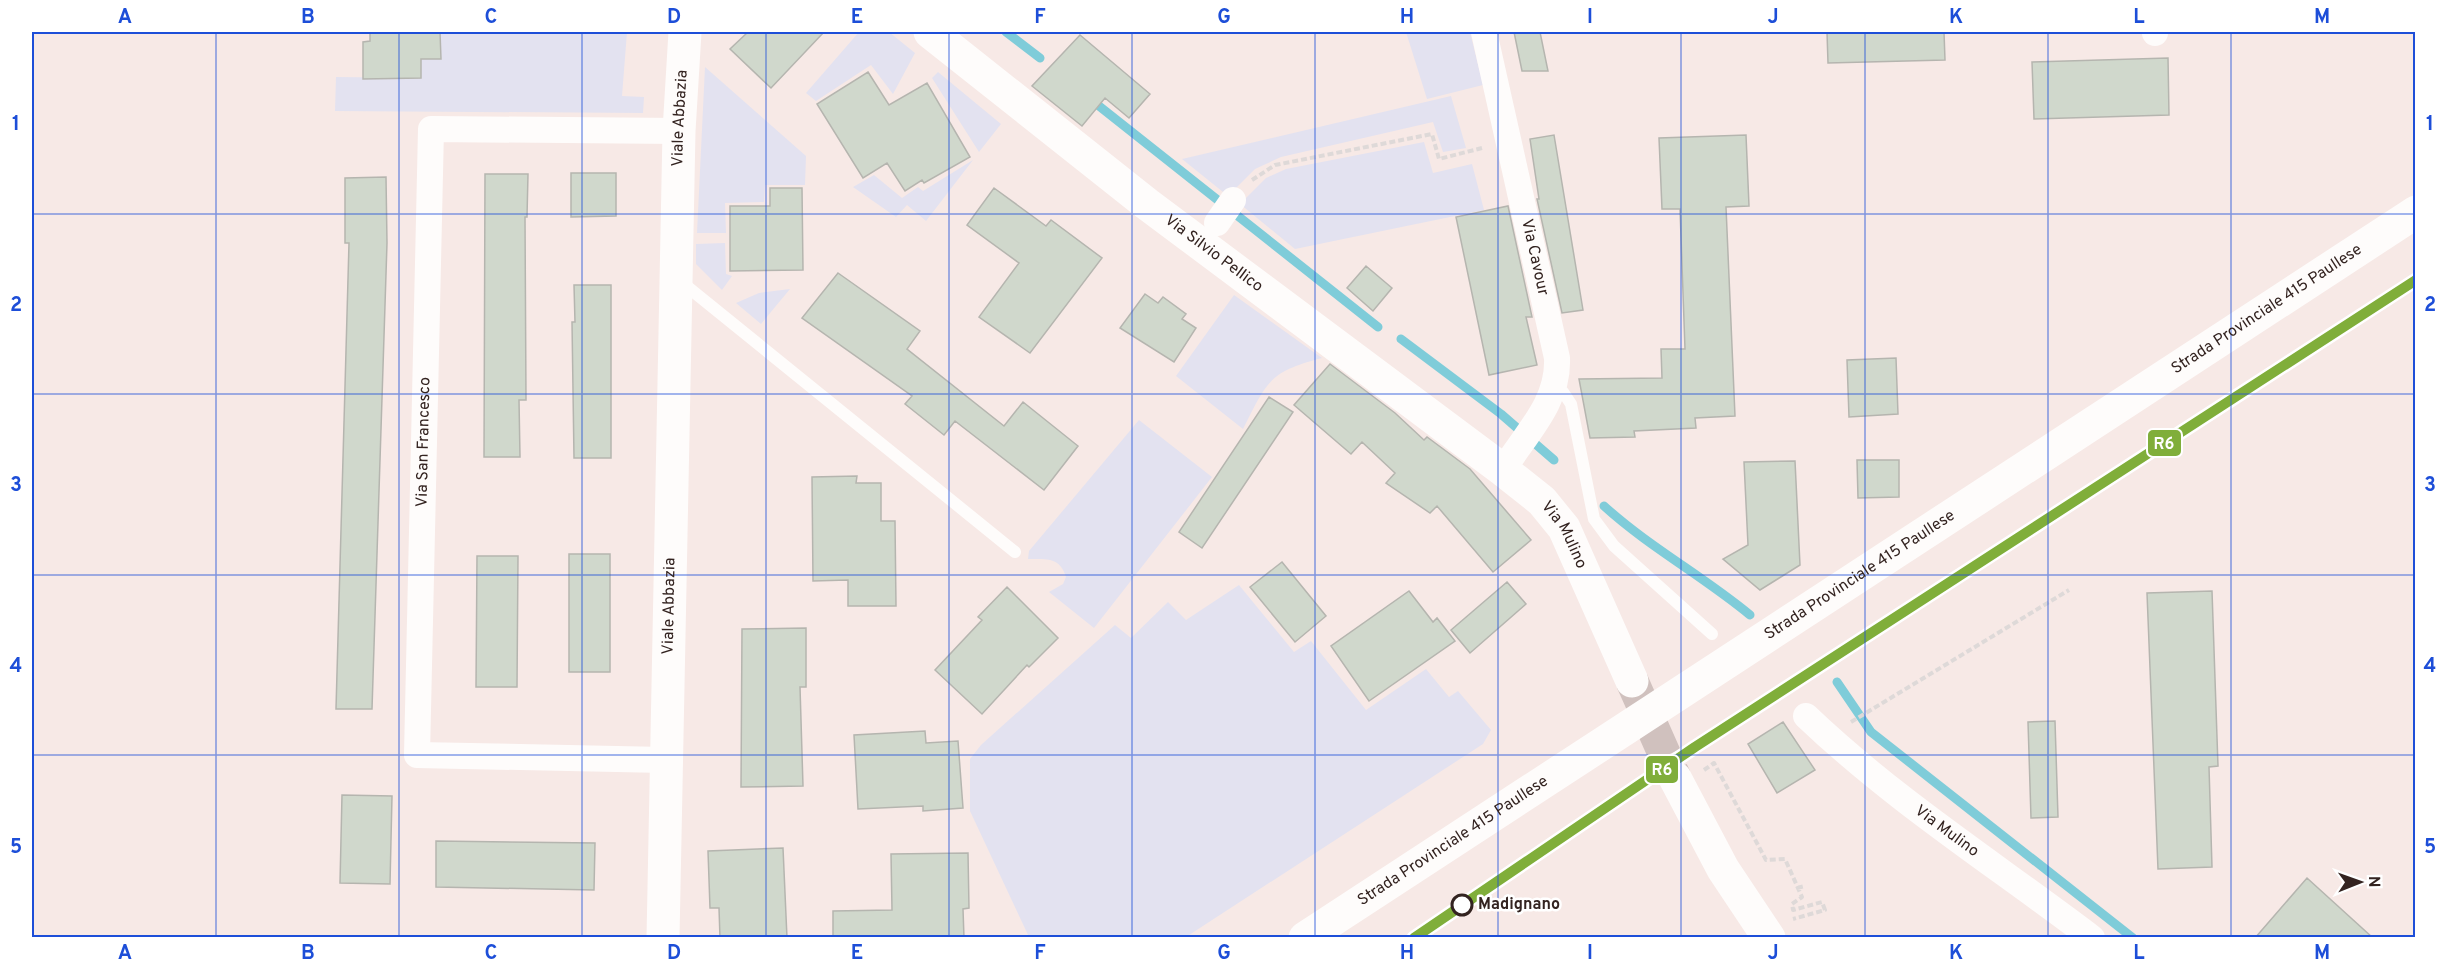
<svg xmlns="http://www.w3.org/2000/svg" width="2447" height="969" font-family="Overpass,sans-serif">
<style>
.green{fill:#e3e2f0}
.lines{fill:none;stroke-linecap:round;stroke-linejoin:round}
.stream{stroke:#7fccd9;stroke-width:9}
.building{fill:#d0d8cc;stroke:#b5b5af;stroke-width:1.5}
.secondary-tunnel{stroke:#d0c1be;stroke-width:33;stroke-dasharray:33 16;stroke-linecap:butt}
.path{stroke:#ded9d8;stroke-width:4;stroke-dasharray:6 3;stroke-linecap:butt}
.lane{stroke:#fefcfb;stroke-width:12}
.street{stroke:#fefcfb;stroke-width:26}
.secondary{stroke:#fefcfb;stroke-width:33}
.primary{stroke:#fefcfb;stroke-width:33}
.rail-1-casing{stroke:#fff;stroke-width:15}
.rail-1{stroke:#80ae3a;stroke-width:10}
.grid{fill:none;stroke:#1d4ed8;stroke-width:1.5;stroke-opacity:0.55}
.stop-dot{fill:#fff;stroke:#332320;stroke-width:3}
.labels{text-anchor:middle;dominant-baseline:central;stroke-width:5;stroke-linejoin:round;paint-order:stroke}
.street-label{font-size:16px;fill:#332320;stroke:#fff}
.stop-label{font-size:16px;font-weight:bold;fill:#332320;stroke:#fff;text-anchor:start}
.line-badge{stroke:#fff;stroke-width:2}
.badge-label{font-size:16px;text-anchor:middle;font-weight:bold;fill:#fff}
.neatline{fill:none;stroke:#1d4ed8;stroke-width:2}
.grid-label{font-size:20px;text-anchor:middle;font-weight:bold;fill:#1d4ed8}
</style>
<rect width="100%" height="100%" fill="#f7e9e6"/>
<path class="green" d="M408,32H627L622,96L644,97L643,113L335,111L336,77L421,78V59H440V32Z
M859,32H889L915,53L893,94L871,65L816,101L806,93Z
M1406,32H1470L1483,85L1427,99Z
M705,67L806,156L805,185H765L764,202L725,203L726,233H697Z
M938,72L1001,124L979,152L932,78Z
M1451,96L1466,148L1443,152L1433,122L1281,157L1255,169L1228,196L1182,159Z
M1424,142L1433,173L1472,164L1484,210L1295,249L1240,204L1266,178L1286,169Z
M973,160L926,221L907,205L896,217L853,187L874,175L902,198L918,187L923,191Z
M725,243L726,274L732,276L722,290L696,264V244Z
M790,289L761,324L736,303L759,293Z
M1234,295L1322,358C1269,372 1267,381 1243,429L1176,376Z
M1139,420L1212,477L1094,628L1049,592L1063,584L1066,577C1060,557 1047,559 1028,559L1029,551Z
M1239,585L1294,652L1311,641L1366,710L1426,669L1449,697L1458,691L1491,730L1483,744L1186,937H1029L970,811V759L981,745L1115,625L1131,638L1168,602L1186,620Z"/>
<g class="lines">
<path class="stream" d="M1006,32L1040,58
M1099,106L1378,327
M1401,339L1501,414L1554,460
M1604,506C1649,547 1703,576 1750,615
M1837,682L1871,732L2133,938"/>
</g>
<path class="building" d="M370,32H440L441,59H421V78L363,79V42L370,41Z
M748,32H824L771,88L730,49Z
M1514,32H1540L1548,71H1522Z
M1827,32H1944L1945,60L1828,63Z
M1080,35L1150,94L1129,118L1105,98L1082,126L1032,86Z
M2168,58L2169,115L2034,119L2032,62Z
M868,72L889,105L927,83L970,157L924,183L922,180L905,191L887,163L863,178L817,104Z
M1554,135L1583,310L1562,313L1537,199H1539L1530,139Z
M1746,135L1749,206L1726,207L1735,416L1695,418L1696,428L1634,431L1635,437L1590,438L1579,379L1662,378L1661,349H1685L1680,209H1662L1659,138Z
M571,173H616V216L571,217Z
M485,174H528L527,217H525L526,400H519L520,457H484Z
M386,177L387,243L372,709H336L349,243H345V178Z
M770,188H802L803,270L730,271V206H770Z
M994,188L1046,226L1051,220L1102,258L1030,353L979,317L1019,263L967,225Z
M1508,206L1532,317H1526L1537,365L1489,375L1456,217Z
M1366,266L1392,288L1373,311L1347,288Z
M838,273L920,331L907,349L1004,426L1023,402L1078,446L1044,490L955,421L944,435L905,404L912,396L802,318Z
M574,285H611V458H574L572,322H575Z
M1145,294L1158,303L1163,297L1186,314L1182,319L1196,328L1174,362L1120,328Z
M1896,358L1898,414L1849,417L1847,360Z
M1330,364L1395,413L1424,440L1427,437L1470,469L1531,540L1493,572L1437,506L1430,513L1386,483L1395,473L1362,442L1351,454L1294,405Z
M1269,397L1293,412L1202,548L1179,532Z
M1857,460H1899V497L1858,498Z
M1795,461L1800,565L1760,590L1723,559L1748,545L1744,462Z
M857,476L856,483H881V521H895L896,606H848V580L813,581L812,477Z
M569,554H610V672H569Z
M477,556H518L517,687H476Z
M1282,562L1326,616L1295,642L1250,587Z
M1507,582L1526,604L1470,653L1451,630Z
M1007,587L1058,638L1029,667L1027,665L982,714L935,670L982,620L978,617Z
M1409,591L1433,622L1437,618L1455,641L1369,701L1331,646Z
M2212,591L2218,766L2209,767L2212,867L2158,869L2147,593Z
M806,628V687H800L803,786L741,787L742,629Z
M2055,721L2058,817L2031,818L2028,722Z
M1783,722L1815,770L1777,793L1748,744Z
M925,731L926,743L958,741L963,808L923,811V806L858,809L854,735Z
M342,795L392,796L390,884L340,883Z
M436,841L595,843L594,890L436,887Z
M783,848L787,938H720L719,908H710L708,851Z
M968,853L969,908L963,909L964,938H833V911L892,910L891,854Z
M2307,878L2373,938H2255Z"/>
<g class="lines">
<path class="secondary-tunnel" d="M1632,681L1675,778"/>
<path class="path" d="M1252,180L1275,165L1432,134L1439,159L1482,148
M1851,722L2069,590
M1704,770L1714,763L1766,860L1785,859L1802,897L1792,904L1793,910L1822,902L1825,910L1793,919
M1797,888L1805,886"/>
<path class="lane" d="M679,280L1015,552
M1555,388L1563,392L1571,404L1594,519L1614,546L1712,634"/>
<g class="street">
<path id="s1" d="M1484,32L1557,358C1559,403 1526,433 1503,470"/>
<path d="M2155,32V33"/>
<path d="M1217,223L1233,200"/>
<path id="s2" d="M1806,716C1894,800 1996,865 2092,938"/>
<path id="s3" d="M665,760L417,755L431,129L679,131"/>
</g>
<g class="secondary">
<path id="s4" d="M930,32L1147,204L1503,470L1542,501L1564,528L1632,681"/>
<path d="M1675,778L1723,869L1769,938"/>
<path id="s5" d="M663,938L679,131L685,32"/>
</g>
<path class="primary" id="s6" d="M1305,938L2416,212"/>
<defs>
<path id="rail-1" d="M1414,938L1695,747L2416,280"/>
</defs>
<use href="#rail-1" class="rail-1-casing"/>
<use href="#rail-1" class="rail-1"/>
</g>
<path class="grid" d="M216,32V938M399,32V938M582,32V938M766,32V938M949,32V938M1132,32V938M1315,32V938M1498,32V938M1681,32V938M1865,32V938M2048,32V938M2231,32V938M32,214H2416M32,394H2416M32,575H2416M32,755H2416"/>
<circle class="stop-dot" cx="1462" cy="905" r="10"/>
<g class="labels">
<g class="street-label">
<text stroke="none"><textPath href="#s5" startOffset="820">Viale Abbazia</textPath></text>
<text stroke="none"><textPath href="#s4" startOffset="360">Via Silvio Pellico</textPath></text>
<text stroke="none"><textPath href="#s1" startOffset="231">Via Cavour</textPath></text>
<text stroke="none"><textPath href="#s6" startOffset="1149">Strada Provinciale 415 Paullese</textPath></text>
<text stroke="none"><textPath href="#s3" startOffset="561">Via San Francesco</textPath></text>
<text stroke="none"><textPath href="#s4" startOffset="812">Via Mulino</textPath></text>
<text stroke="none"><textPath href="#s6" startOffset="663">Strada Provinciale 415 Paullese</textPath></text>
<text stroke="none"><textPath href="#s5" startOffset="332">Viale Abbazia</textPath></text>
<text stroke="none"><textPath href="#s2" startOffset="182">Via Mulino</textPath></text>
<text stroke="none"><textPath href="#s6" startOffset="177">Strada Provinciale 415 Paullese</textPath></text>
</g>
<g class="stop-label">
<text x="1478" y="905">Madignano</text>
</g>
</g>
<g class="line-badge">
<rect x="2147" y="429" width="35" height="28" rx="6" fill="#80ae3a"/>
<rect x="1645" y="755" width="34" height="29" rx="6" fill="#80ae3a"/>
</g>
<g class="badge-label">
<text x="2164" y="449">R6</text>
<text x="1662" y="775">R6</text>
</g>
<rect width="2447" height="969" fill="none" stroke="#ffffff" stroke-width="66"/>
<g transform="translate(2360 882) rotate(89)" stroke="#ffffff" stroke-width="4.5" paint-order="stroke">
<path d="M0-4.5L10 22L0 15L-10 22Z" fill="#332320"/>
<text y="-9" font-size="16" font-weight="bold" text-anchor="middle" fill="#332320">N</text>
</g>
<rect x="33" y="33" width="2381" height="903" class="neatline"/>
<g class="grid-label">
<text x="125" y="23">A</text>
<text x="308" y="23">B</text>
<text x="491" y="23">C</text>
<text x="674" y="23">D</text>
<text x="857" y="23">E</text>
<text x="1040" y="23">F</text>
<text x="1224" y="23">G</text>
<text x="1407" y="23">H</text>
<text x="1590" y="23">I</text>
<text x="1773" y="23">J</text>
<text x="1956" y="23">K</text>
<text x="2139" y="23">L</text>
<text x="2322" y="23">M</text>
<text x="16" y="130">1</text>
<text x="2430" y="130">1</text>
<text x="16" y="311">2</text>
<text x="2430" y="311">2</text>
<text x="16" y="491">3</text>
<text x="2430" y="491">3</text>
<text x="16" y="672">4</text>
<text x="2430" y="672">4</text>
<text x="16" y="853">5</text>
<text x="2430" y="853">5</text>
<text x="125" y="959">A</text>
<text x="308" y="959">B</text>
<text x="491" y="959">C</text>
<text x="674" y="959">D</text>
<text x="857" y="959">E</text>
<text x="1040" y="959">F</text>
<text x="1224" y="959">G</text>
<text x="1407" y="959">H</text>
<text x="1590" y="959">I</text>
<text x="1773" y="959">J</text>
<text x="1956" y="959">K</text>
<text x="2139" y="959">L</text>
<text x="2322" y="959">M</text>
</g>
</svg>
